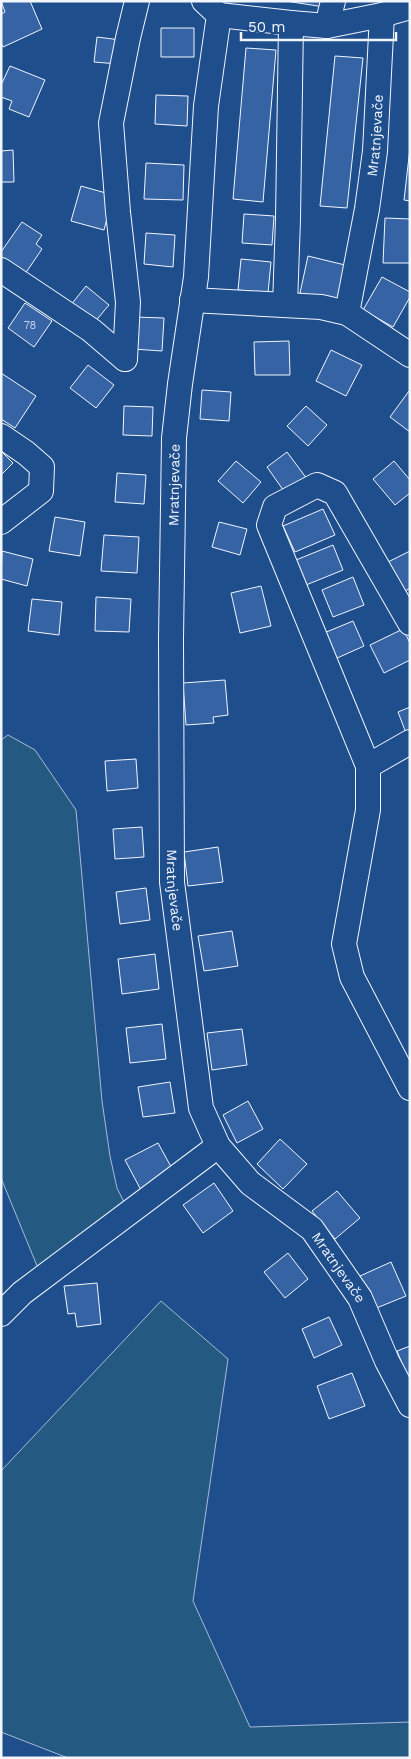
<svg xmlns="http://www.w3.org/2000/svg" width="411" height="1759" font-family="'Work Sans',sans-serif">
<style>
.green{fill:#245a82;stroke:#a8bbd7}
.building{fill:#3563a3;stroke:#f2f6ff}
.lines{fill:none;stroke-linecap:round;stroke-linejoin:round}
.minor-casing{stroke:#f2f6ff;stroke-width:26}
.minor{stroke:#1f4e8c;stroke-width:24}
.labels{text-anchor:middle;dominant-baseline:central;stroke-width:4;stroke-linejoin:round;paint-order:stroke}
.number-label{font-size:11px;fill:#c3d1e8}
.street-label{font-size:14px;fill:#f2f6ff;stroke:#1f4e8c}
</style>
<rect width="100%" height="100%" fill="#1f4e8c"/>
<path class="green" d="M8,735L35,750L76,810L102,1101L110,1156L117,1188L129,1212L42,1278L1,1178V740Z
M161,1301L228,1359L193,1601L250,1727L410,1722V1758H68L1,1732V1471Z"/>
<path class="building" d="M1,1H30L42,29L3,47L1,43V14L5,12Z
M286,1H325L324,7Z
M161,28H194V57H161Z
M97,37L121,40L118,64L94,62Z
M246,48L276,50L263,202L233,199Z
M335,56L363,58L347,208L320,206Z
M10,66L45,80L29,117L9,109L12,101L1,97V85Z
M156,95L188,96L187,126L155,124Z
M410,148V201L404,200Z
M13,150L14,182H1V151Z
M146,163L184,165L183,200L144,199Z
M81,186L113,195L104,230L71,221Z
M244,214L274,216L272,245L242,243Z
M385,218L410,219V263H383Z
M22,222L42,235L36,244L42,249L25,274L1,258V252Z
M146,233L175,235L173,267L144,264Z
M308,256L345,265L337,301L300,293Z
M241,259L271,262L268,293L238,290Z
M382,277L410,292V297L393,327L363,310Z
M86,286L109,305L93,324L70,306Z
M25,303L52,321L34,347L8,328Z
M135,317L164,318L162,351L133,349Z
M289,341L290,375H255L254,342Z
M331,350L362,365L346,396L316,381Z
M88,365L114,385L96,408L70,388Z
M1,373L36,396L15,428L1,419Z
M202,390L231,392L229,421L200,419Z
M409,391L410,392V432L390,417Z
M124,406L153,407L152,436L123,435Z
M306,406L327,425L308,446L287,426Z
M1,451L13,463L1,475Z
M287,452L307,479L286,494L267,467Z
M236,461L261,482L243,503L218,481Z
M394,461L410,480V493L395,505L373,479Z
M117,473L146,475L144,504L115,502Z
M323,509L335,535L295,552L283,526Z
M55,517L85,522L80,556L49,551Z
M219,522L247,529L240,555L212,547Z
M104,535L139,537L137,573L101,571Z
M333,545L343,570L306,585L296,560Z
M2,551L33,559L27,586L1,579Z
M410,551V588L402,593L386,563Z
M353,577L364,605L333,617L322,590Z
M261,586L271,626L240,633L231,593Z
M96,597L131,599L129,632L95,631Z
M32,599L62,602L59,635L28,631Z
M353,621L364,646L335,659L324,633Z
M403,629L410,643V660L384,673L370,645Z
M225,680L228,715L213,717L214,723L186,725L183,683Z
M410,707V732L406,733L398,712Z
M136,759L138,788L107,791L105,761Z
M142,827L144,857L115,859L113,829Z
M218,847L223,882L188,886L184,852Z
M146,888L150,920L120,924L116,892Z
M232,931L238,966L204,971L198,936Z
M155,954L159,989L122,994L118,959Z
M162,1024L166,1059L130,1063L126,1028Z
M242,1029L247,1065L212,1070L207,1033Z
M170,1082L175,1113L143,1117L138,1087Z
M248,1101L263,1129L237,1143L223,1115Z
M280,1139L307,1164L283,1189L257,1164Z
M158,1143L175,1174L142,1192L125,1160Z
M214,1183L233,1211L203,1233L183,1205Z
M337,1191L360,1218L335,1239L312,1211Z
M288,1253L308,1279L285,1298L264,1272Z
M391,1262L406,1296L374,1309L360,1276Z
M97,1283L101,1324L77,1327L75,1313L68,1314L64,1286Z
M329,1317L342,1345L314,1358L302,1329Z
M410,1346V1381H409L397,1351Z
M352,1373L365,1406L329,1419L317,1386Z"/>
<g class="lines">
<defs>
<g id="minor">
<path d="M204,1L219,15L291,23L327,26L382,15L410,7"/>
<path id="s1" d="M219,15L206,106L196,277L180,384L174,438L171,639L172,882L201,1108L218,1146L250,1183L312,1229L360,1298L387,1361L410,1405"/>
<path d="M327,26L333,1"/>
<path d="M1,270L91,330L125,359"/>
<path d="M192,300L321,307L347,313L410,355"/>
<path d="M285,305L288,219L291,23"/>
<path id="s2" d="M347,313L367,209L375,151L382,15"/>
<path d="M125,359L128,302L118,212L111,123L128,38L137,1"/>
<path d="M1,436L26,453L42,467L41,491L1,522"/>
<path d="M410,623L335,493L317,485L275,507L269,525L368,766V810L344,944L352,977L410,1088"/>
<path d="M368,766L410,742"/>
<path d="M1,1314L22,1293L218,1146"/>
</g>
</defs>
<use href="#minor" class="minor-casing"/>
<use href="#minor" class="minor"/>
</g>
<g class="labels">
<g class="number-label">
<text x="30" y="325">78</text>
</g>
<g class="street-label">
<text stroke="none"><textPath href="#s2" startOffset="180">Mratnjevače</textPath></text>
<text transform="translate(174 485) rotate(-89)">Mratnjevače</text>
<text stroke="none"><textPath href="#s1" startOffset="878">Mratnjevače</textPath></text>
<text stroke="none"><textPath href="#s1" startOffset="1312">Mratnjevače</textPath></text>
</g>
</g>
<rect width="411" height="1759" fill="none" stroke="#f2f6ff" stroke-width="5"/>
<path d="M241 32v8h155v-8" fill="none" stroke="#f2f6ff" stroke-width="2.5"/>
<text x="248" y="32" font-size="15" fill="#f2f6ff" stroke="#1f4e8c" stroke-width="4" paint-order="stroke">50 m</text>
</svg>
